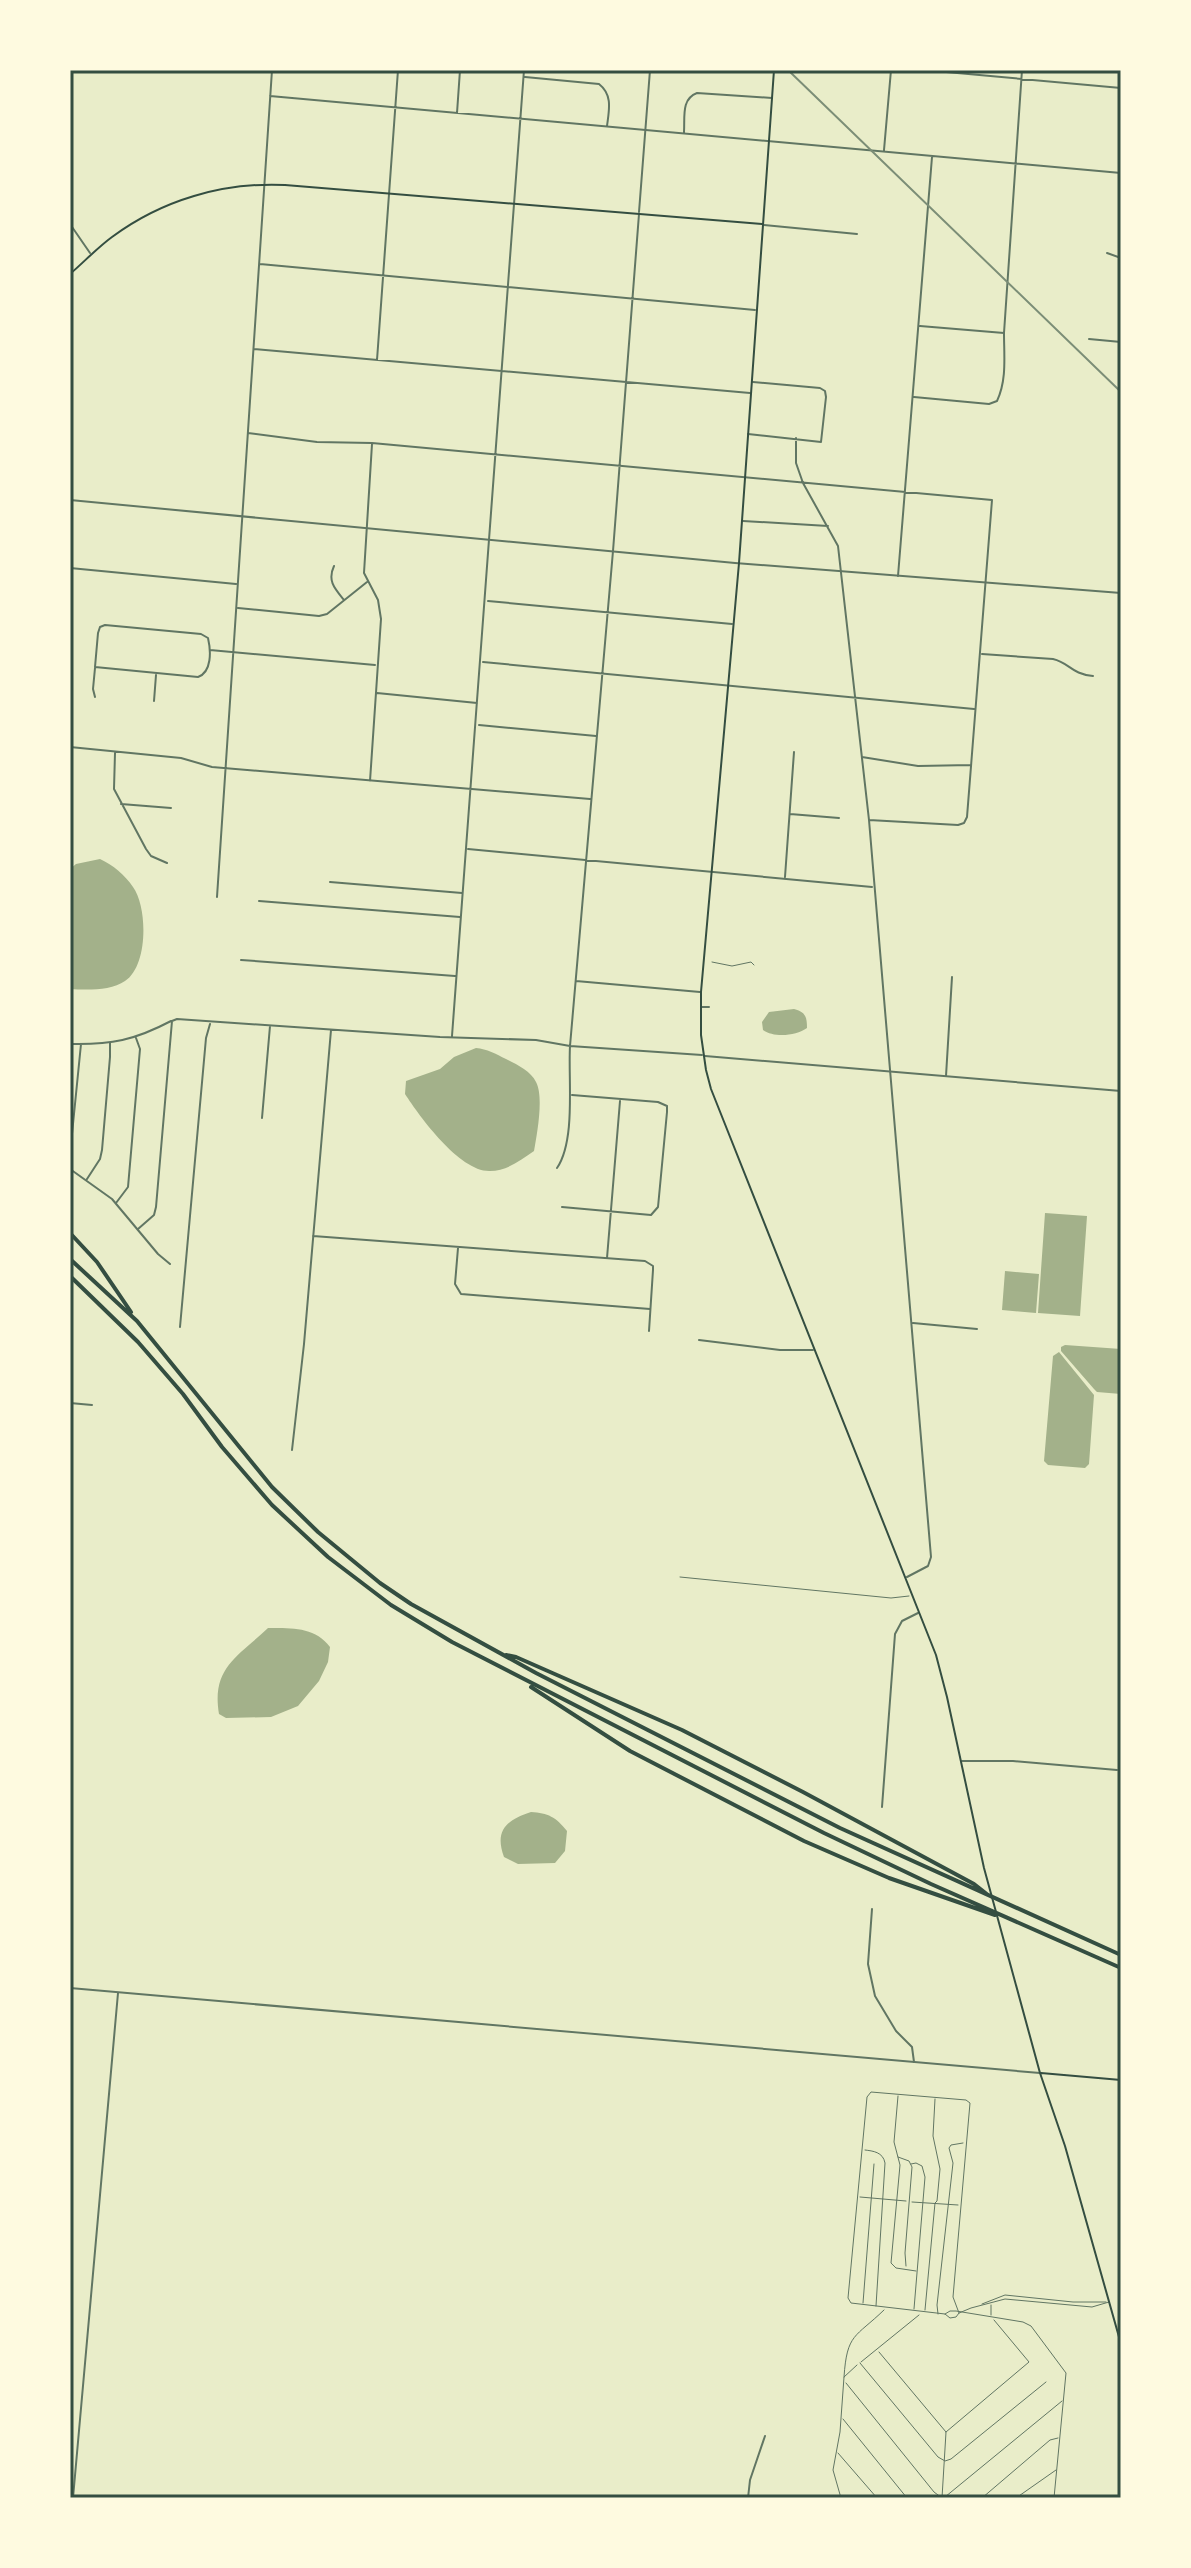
<svg xmlns="http://www.w3.org/2000/svg" width="1191" height="2568" font-family="Literata,serif">
<style>
.water{fill:#a3b18a}
.lines{fill:none;stroke-linecap:round;stroke-linejoin:round}
.service{stroke:#617663;stroke-width:1}
.minor{stroke:#617663;stroke-width:2}
.tertiary{stroke:#617663;stroke-width:2}
.secondary{stroke:#344e41;stroke-width:2}
.motorway{stroke:#344e41;stroke-width:4}
.rail{stroke:#7c8e77;stroke-width:2}
.neatline{fill:none;stroke:#344e41;stroke-width:3}
</style>
<rect width="100%" height="100%" fill="#e9edc9"/>
<path class="water" d="M100,859C113,865 125,875 133,887C148,908 148,966 125,981C111,991 86,990 70,989V869L76,864Z
M794,1009C805,1012 807,1016 807,1028C796,1036 774,1038 763,1030L762,1022L769,1012Z
M476,1048C487,1049 496,1054 506,1059C516,1064 531,1071 536,1082C544,1097 537,1134 534,1151C521,1160 507,1171 490,1171C460,1172 420,1117 405,1094L406,1081L440,1069L454,1057Z
M1045,1213L1087,1216L1080,1316L1038,1313Z
M1005,1271L1039,1274L1036,1313L1002,1310Z
M1065,1345L1121,1349V1394L1097,1392L1094,1389L1061,1351V1347Z
M1059,1352L1094,1395L1089,1464L1085,1468L1048,1465L1044,1461L1053,1356Z
M268,1628C292,1628 315,1627 330,1647L328,1662L319,1681L298,1706L271,1717L226,1718L219,1714C211,1667 239,1656 268,1628Z
M531,1812C548,1813 556,1817 567,1831L565,1851L555,1863L518,1864L504,1857C494,1830 507,1820 531,1812Z"/>
<g class="lines">
<path class="service" d="M712,962L732,966L751,962L754,965
M680,1577L891,1598L909,1596
M898,2096L894,2142L900,2165L891,2263L896,2268L916,2271
M865,2150C873,2151 883,2152 885,2163L876,2306
M898,2157L909,2161L912,2167L905,2253L906,2266
M911,2164L916,2163L922,2166L925,2177L914,2309
M860,2197L906,2201
M912,2202L958,2205
M863,2303L874,2164
M982,2304L1005,2295L1073,2302H1106
M991,2305V2315
M925,2310L935,2203L937,2201L940,2169L933,2136L935,2099
M959,2313L953,2297L970,2103L966,2100L871,2092L867,2097L848,2298L851,2303L945,2314L950,2318L956,2317L959,2313L971,2308L1005,2299L1092,2307L1109,2302
M938,2314L937,2305L953,2163L949,2148L951,2145L963,2143
M945,2314L950,2311H956L1023,2322L1031,2326L1066,2373L1054,2498
M879,2352L946,2432L942,2498
M861,2362L919,2315
M860,2363L938,2457L945,2461L951,2459L1046,2382
M844,2377C847,2333 855,2338 884,2310
M846,2383L934,2492L942,2498
M843,2419L907,2498
M946,2432L1029,2362L994,2320
M838,2453L877,2498
M945,2497L1062,2401
M841,2498L833,2470L840,2432L844,2377L857,2365
M982,2498L1050,2440L1058,2438
M1016,2498L1056,2470"/>
<path class="minor" d="M924,70L1121,88
M525,77L599,84C613,95 609,110 607,126
M270,96L1121,173
M457,113L460,70
M684,132C685,117 681,99 697,93L772,98
M884,150L891,70
M764,225L857,234
M1107,253L1121,258
M260,264L755,310
M920,326L1004,333
M1089,339L1121,342
M254,349L750,393
M377,360L398,70
M914,397L989,404L997,401C1007,380 1004,356 1004,333L1022,70
M248,433L317,442L372,443L992,500L967,817L964,823L958,825L869,820
M748,434L821,442L826,397L825,391L820,388L753,382
M796,438V463L803,483L838,546L869,820L931,1557L928,1566L907,1577
M743,521L828,526
M334,566C327,581 335,589 344,600
M70,568L236,584
M898,576L932,157
M488,601L732,624
M238,608L319,616L327,614L367,582
M105,625L201,634L208,638C211,651 212,672 198,677L95,667L98,633L100,627Z
M210,650L375,665
M982,654L1053,659C1070,663 1071,674 1093,676
M483,662L974,709
M95,668L93,689L95,697
M377,693L477,703
M154,701L156,675
M479,725L596,736
M70,747L181,758L212,767L590,799
M115,753L114,789L146,849L151,856L167,863
M862,757L918,766L971,765
M370,781L381,619L378,600L364,573L372,444
M121,804L171,808
M790,814L839,818
M468,849L872,887
M785,877L794,752
M330,882L462,893
M217,897L272,70
M259,901L460,917
M241,960L455,976
M576,981L700,992
M702,1007H709
M452,1036L524,70
M70,1044C111,1045 135,1040 171,1021
M946,1076L952,977
M262,1118L270,1026
M70,1154L81,1044
M557,1168C576,1140 568,1079 570,1046L613,551L639,214
M70,1169L112,1199L158,1254L170,1264
M87,1179L100,1159L102,1150L110,1057V1043
M116,1203L128,1187L140,1049L136,1038
M562,1207L651,1215L658,1207L667,1112V1106L658,1102L572,1095
M138,1229L154,1215L156,1207L172,1021L177,1019L440,1037L536,1040L570,1046L702,1055
M313,1236L645,1261L653,1266V1270L649,1331
M458,1248L455,1284L461,1294L650,1309
M607,1258L620,1101
M913,1323L977,1329
M180,1327L206,1038L210,1024
M699,1340L780,1350H813
M70,1403L92,1405
M292,1450L304,1344L331,1030
M962,1761H1013L1117,1770
M882,1807L895,1634L902,1621L918,1613
M872,1909L868,1964L875,1996L896,2031L912,2047L914,2062
M73,2498L118,1993
M748,2498L750,2480L765,2436"/>
<path class="tertiary" d="M639,212L650,70
M70,224L90,253
M70,500L735,563L1121,593
M705,1056L1121,1091
M70,1988L1040,2073"/>
<path class="secondary" d="M774,70L739,563L701,992V1035L706,1070L711,1089L936,1655L947,1697L984,1868L1040,2073L1065,2146L1121,2344
M70,274C84,262 97,248 112,237C162,200 223,182 285,185L762,224
M1041,2073L1121,2080"/>
<path class="motorway" d="M70,1233L97,1262L131,1312
M70,1259L137,1321L272,1487L318,1532L380,1583L411,1604L536,1673L840,1828L1121,1955
M70,1276L138,1342L183,1394L222,1447L272,1505L328,1557L391,1605L452,1642L824,1833L931,1884L1121,1968
M506,1655L516,1657L682,1730L803,1792L974,1884L988,1895
M531,1687L630,1751L804,1841L889,1878L995,1915"/>
<path class="rail" d="M788,70L1121,392"/>
</g>
<rect width="1191" height="2568" fill="none" stroke="#fefae0" stroke-width="144"/>
<rect x="72" y="72" width="1047" height="2424" class="neatline"/>
</svg>
